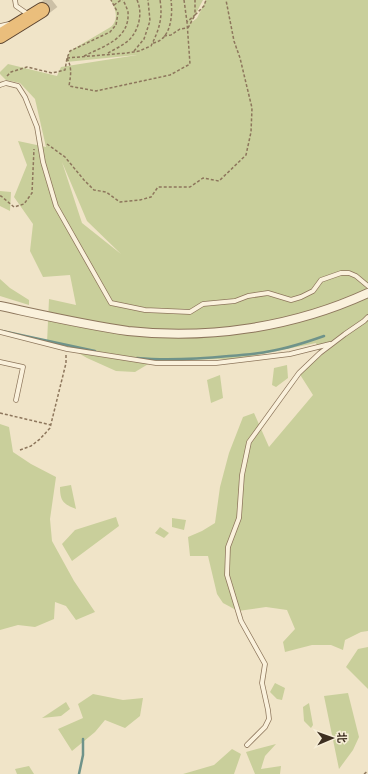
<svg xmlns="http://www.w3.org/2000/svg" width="368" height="774" font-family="'Zilla Slab','Noto Sans SC',serif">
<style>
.green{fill:#c9cf9b;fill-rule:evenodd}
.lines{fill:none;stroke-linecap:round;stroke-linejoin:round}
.stream{stroke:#6f938a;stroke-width:2.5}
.trunk-tunnel{stroke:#ccc0a6;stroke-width:14;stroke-dasharray:14 7;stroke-linecap:butt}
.service-casing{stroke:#8d765c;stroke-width:5.5}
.minor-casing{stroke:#8d765c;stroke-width:10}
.trunk-casing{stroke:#5b4430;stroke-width:16}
.path{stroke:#8d765c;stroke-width:1.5;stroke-dasharray:3 2;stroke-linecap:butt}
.service{stroke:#faf1dc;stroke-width:4}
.minor{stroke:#faf1dc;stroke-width:8}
.trunk{stroke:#eabe7c;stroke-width:14}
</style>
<rect width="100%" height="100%" fill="#f0e4c8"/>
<path class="green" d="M110,0H203L191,23L197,18L206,0H368V631L361,632L345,640L343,650L331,645H312L285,652L283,642L295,629L287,610L266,607L238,611L223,603L217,594L208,556H190L188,537L202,531L215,523L220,487L229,453L243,417L254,413L269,447L313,395L299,373L352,331L320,353L316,343L236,359L155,360L135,372L116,371L87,358L68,347L47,343L49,299L76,305L70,275L43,277L30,251L33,224L14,197L27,165L18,141L46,147L35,99L20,83L6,80L0,74V72L8,64L57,76L61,67L137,55L66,62L70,51L109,28C111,27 113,25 114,23C118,16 115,6 110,0ZM62,162L87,221L121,254L82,223Z
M0,191L11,192L10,211L0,206Z
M0,279L10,288L29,300V305L0,296Z
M287,365L288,378L276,387L272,385L274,368Z
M220,375L223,398L211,403L207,380Z
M0,424L9,427L13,452L31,464L56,477L50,519L52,541L74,581L95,612L76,620L66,606L55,602L54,619L35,627L18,625L0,630Z
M71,485L76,509C64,504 60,502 60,487Z
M116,517L119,526L72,561L62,544L75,530Z
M172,518L186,520L184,530L172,527Z
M160,527L169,533L164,538L155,533Z
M368,647V689L346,667L358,649Z
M275,683L285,688L282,700L277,699L270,692Z
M348,693L359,737L353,750L339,769L324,696Z
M93,694L123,700L143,698L140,716L125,728L105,720L95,732L72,751L58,729L83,718L78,704Z
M66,702L70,709L61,716L42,718Z
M309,703L313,725L311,728L304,721L303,707Z
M276,744L265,756L261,769L281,766L280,774H255L246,752Z
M232,749L241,754L234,774H183L214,765Z
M29,766L34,774H17L15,769Z"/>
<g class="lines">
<path class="stream" d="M2,331L95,351
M137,358C168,361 198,359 229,356C243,355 257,354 271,351C289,348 307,342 324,336
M79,774L83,755V739"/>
<path class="trunk-tunnel" d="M42,10L55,0"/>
<defs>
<path id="service" d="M15,0L16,6L29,15
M0,26L9,24
M0,85L6,83L18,86L25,97L37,127L43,162L56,206L111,303L145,310L190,312L203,304L235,301L248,296L268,293L291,300L301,297L313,291L321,280L341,273H349L356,276L368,286
M0,332L67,349L156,363H216L290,354L330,344
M0,362L23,367L16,400
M247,745L265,727L269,719L268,710L262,683L265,664L241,621L227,575L228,547L239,518L242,475L249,442L299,373L320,353L345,334L364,321L368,317"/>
<path id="minor" d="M0,306C42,315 85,325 128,331C209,340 294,327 368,293"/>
<path id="trunk" d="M0,36L42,10"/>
</defs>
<use href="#service" class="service-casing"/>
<use href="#minor" class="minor-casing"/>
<use href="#trunk" class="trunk-casing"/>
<path class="path" d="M184,0L187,22
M114,5L121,0
M188,28L195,15L204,6L206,0
M164,36L171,35L180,29L188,28
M153,43C171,40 173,15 171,0
M134,51L144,39L150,21L148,0
M108,53C115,49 124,45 130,39C139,29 143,13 137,0
M84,56C104,46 130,39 128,12C127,8 125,4 123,0
M67,58C72,68 71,74 69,86L96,91L170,75L190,64L187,22L195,15V0
M67,58L127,53L139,51L151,46C159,30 163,18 160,0
M7,76L11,72L27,67L52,73L65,70L67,58L70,51L110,32L116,25L118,13L111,0
M47,144L65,157L84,180L94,190L106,192L120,202L140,200L151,197L158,187H190L203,178L219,181L246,155L251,132L252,108L240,58L234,41L226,0
M0,196H1L14,207L24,204L32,193L34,149
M0,413L51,425
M20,450L31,446L40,439L50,428L66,363V355
M364,774L368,771"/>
<use href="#service" class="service"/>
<use href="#minor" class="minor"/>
<use href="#trunk" class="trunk"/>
</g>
<g transform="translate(332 738) rotate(88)" stroke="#f7eed8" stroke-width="3" paint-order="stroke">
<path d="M0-3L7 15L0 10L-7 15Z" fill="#3d2e20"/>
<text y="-6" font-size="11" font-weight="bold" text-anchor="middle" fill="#3d2e20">北</text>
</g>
</svg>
